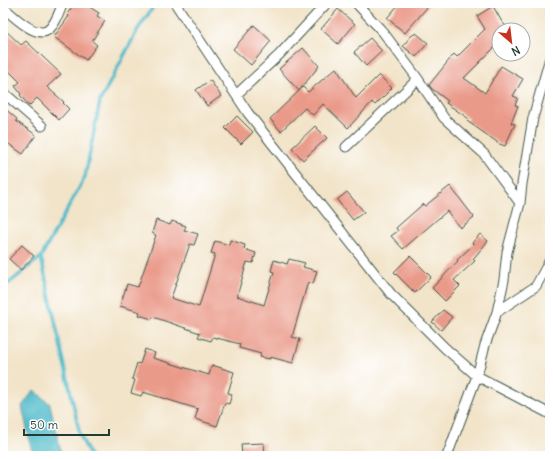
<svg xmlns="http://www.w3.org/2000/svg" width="553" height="459" font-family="Delius,sans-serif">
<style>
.water{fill:#4dbac9;stroke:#367c7e}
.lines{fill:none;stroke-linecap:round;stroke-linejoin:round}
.stream{stroke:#4dbac9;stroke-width:3.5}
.building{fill:#ea9a89}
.street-casing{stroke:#3f564a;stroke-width:11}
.street{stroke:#fff;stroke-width:9}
</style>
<rect width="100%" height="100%" fill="#fff"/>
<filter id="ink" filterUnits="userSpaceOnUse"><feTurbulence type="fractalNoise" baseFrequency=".025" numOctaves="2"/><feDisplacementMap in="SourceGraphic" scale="8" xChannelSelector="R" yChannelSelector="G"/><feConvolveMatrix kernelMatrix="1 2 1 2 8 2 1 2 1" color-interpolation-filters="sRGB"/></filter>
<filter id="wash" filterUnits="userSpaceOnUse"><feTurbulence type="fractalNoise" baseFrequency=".012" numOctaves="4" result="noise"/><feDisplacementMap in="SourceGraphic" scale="16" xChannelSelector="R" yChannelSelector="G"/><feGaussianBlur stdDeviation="0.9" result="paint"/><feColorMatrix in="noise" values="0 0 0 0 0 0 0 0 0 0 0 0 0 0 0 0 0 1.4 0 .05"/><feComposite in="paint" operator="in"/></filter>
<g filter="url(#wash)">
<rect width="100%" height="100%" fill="#f2e4c9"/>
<path class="water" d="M34,390L50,404L62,456H34L32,452L22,406Z"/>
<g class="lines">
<path class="stream" d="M41,257L80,435L90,456
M3,288L41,257L85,177L100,101L138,29L156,3"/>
</g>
<g id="blocks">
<path class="building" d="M75,3H83L99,13L97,16L105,21L92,41L97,45L86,60L54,37L69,16L67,14Z
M400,3H431L405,33L387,18Z
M493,6L502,22L510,30H499V43L464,78L485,93L501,66L523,79L513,96L518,98L515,105L518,106L511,123L515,124L505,146L497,143V142L467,121L469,119L446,103L448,101L431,88L429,85L454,54L457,57L485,29L477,16Z
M338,9L355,24L338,44L321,29Z
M254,25L271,41L251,65L233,49Z
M3,28L21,45L26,41L61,74L47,87L64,102L63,103L69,109L59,120L37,98L29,106L20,95L21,94L15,86L20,82L3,65Z
M416,33L428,43L416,57L403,46L411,36Z
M370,38L382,51L366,66L354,52Z
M303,48L319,66L299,91L279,69Z
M336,68L356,98L379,75L392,88L375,105L372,102L348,128L323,104L313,115L305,108L281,131L270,119L303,87L308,92Z
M210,80L221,96L207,106L196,90Z
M3,107L17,119L16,121L36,135L23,154L3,140Z
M237,116L253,132L241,144L225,128Z
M315,126L327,138L303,160L292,148Z
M450,186L474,217L460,228L447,211L403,249L391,236L398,231L396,228L423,204L425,206Z
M347,192L364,212L353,220L337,200Z
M156,220L170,225L172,221L186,226L184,230L198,234L194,245L190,244L171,298L199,307L215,254L211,253L215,241L229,245L230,240L245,245L244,249L256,253L253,263L247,262L237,296L264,305L274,272L271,271L274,260L287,264L289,259L305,263L303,267L317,271L313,284L308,282L292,337L300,339L293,363L270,357V359L260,357L261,354L239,348L240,344L213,337L211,341L198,337L200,333L153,317L152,319L139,315L140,312L120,306L127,284L138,287L156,235L152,233Z
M480,234L488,241L473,259L475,261L454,280L460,286L445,301L432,288L458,261L457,260L474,244L472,243Z
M22,245L34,256L21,270L9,259Z
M410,256L431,277L415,293L394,272Z
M443,310L452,317L441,330L432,322Z
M145,349L155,353L153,358L209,375L212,365L234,372L228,393L232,394L229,404L225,403L217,426L195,419L198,409L143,392L141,396L131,393L135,380L132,379L137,363L140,364Z
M264,443L265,456H242L241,444Z"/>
</g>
</g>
<g filter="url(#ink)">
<use href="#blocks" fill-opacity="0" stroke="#3f564a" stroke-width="1"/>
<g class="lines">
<defs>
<path id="street" d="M175,3L248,113L391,294L445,348L477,376L550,414
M356,3L383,32L418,79L444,118L484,154L520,203
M3,7C12,15 36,39 48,30C56,24 59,12 63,3
M3,92L42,126
M236,95L279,55L327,3
M346,147L418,79
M497,312L536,286L550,260
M447,456L477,376L485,345L497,312L504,280L507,252L520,203L522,184L533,118L550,58"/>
</defs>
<use href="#street" class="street-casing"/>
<use href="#street" class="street"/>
</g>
</g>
<rect width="553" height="459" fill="none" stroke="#fff" stroke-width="16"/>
<g transform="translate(511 42) rotate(152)"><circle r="19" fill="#ffffff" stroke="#a5b1ae"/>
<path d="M0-3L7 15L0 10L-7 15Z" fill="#c8321e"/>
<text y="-6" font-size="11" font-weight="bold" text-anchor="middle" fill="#1f3d34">N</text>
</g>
<path d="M24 429v6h85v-6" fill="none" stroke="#1f3d34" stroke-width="2"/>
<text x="30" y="429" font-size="12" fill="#1f3d34" stroke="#ffffff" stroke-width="3" paint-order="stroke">50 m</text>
</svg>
